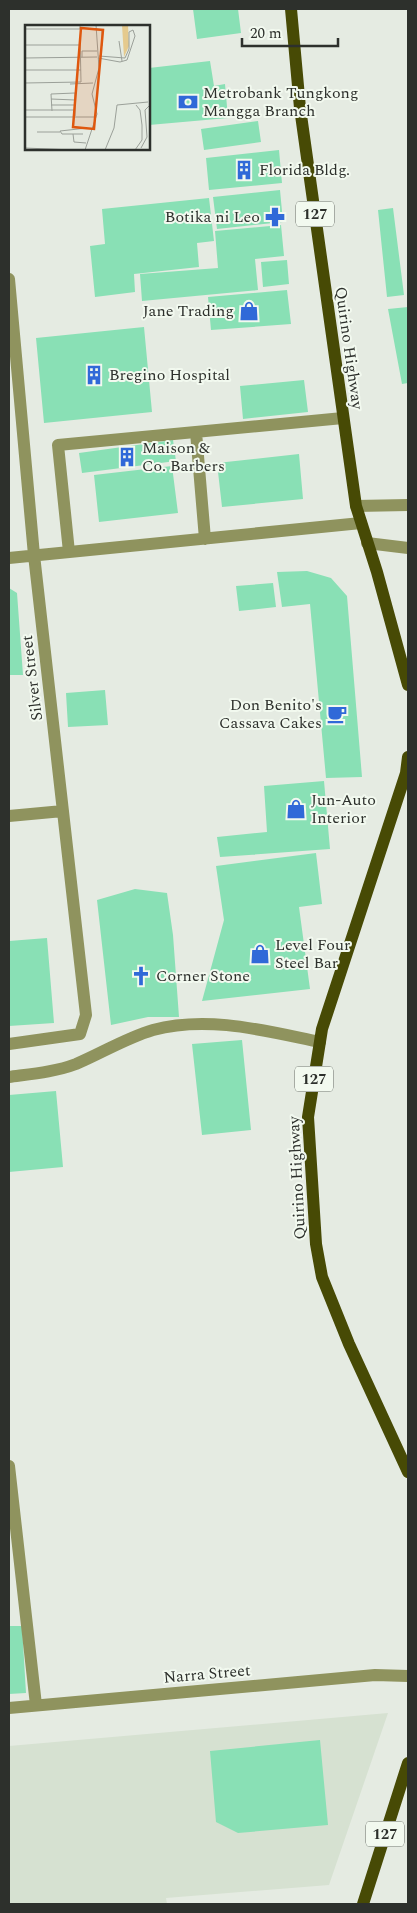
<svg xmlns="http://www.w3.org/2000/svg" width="417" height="1913" font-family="Spectral,serif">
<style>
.built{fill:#d6e1d1}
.building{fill:#89e0b5}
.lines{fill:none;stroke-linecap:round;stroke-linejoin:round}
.minor{stroke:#8f935e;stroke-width:12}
.major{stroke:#474a05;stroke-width:12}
.labels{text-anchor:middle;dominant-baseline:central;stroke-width:4;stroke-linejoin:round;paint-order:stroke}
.shield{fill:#f2f9ef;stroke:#686c66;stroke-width:1}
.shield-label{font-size:15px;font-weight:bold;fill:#2d302c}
.poi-label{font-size:16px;fill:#2d302c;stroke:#f2f9ef;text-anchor:start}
.street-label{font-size:16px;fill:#2d302c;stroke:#f2f9ef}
.inset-road{fill:none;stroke:#9ba099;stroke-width:1}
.view{fill:#df570e;fill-opacity:0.15;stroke:#df570e;stroke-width:2.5}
.inset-edge{fill:none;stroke:#2d302c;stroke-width:2.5}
</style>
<rect width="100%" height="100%" fill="#e5ebe2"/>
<path class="built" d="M388,1713L329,1885L166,1898L167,1904H9V1746Z"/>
<path class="building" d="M193,9H238L241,33L197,39Z
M210,61L214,86L225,84L228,118L149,125V68Z
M258,121L261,142L204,150L201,129Z
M279,150L282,183L209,190L206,158Z
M280,190L283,222L217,229L213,197Z
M209,198L214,241L197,243L199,267L134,274L135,292L95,297L90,246L105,244L102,209Z
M393,208L404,295L387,297L378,210Z
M281,225L284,256L255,259L258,290L142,301L140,274L218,268L215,231Z
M287,260L289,284L263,287L261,262Z
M287,290L291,324L211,330L208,297Z
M408,307V383L402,384L388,309Z
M144,327L152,412L44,423L36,338Z
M304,380L308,412L243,419L240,386Z
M173,440L176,461L82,473L79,453Z
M299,454L303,499L222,507L217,463Z
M172,466L178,513L99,522L94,475Z
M307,571L331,578L347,596L362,777L326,778L310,604L282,607L277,572Z
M273,583L276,607L239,611L236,586Z
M9,588L17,593L23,675H9Z
M105,690L108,725L68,727L66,693Z
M324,781L330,849L220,857L217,837L267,832L264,786Z
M316,853L322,904L299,907L310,989L202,1001L224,920L216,866Z
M135,889L167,893L173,935L179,1017H148L111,1025L97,900Z
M47,938L54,1023L9,1026V941Z
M242,1040L251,1130L202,1135L192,1044Z
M56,1091L63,1167L9,1172V1095Z
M9,1626H22L26,1693L9,1694Z
M320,1740L328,1825L238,1833L216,1822L210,1751Z"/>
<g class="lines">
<path class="minor" d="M9,279L34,555L86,1015L80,1034L9,1044
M196,432L205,539
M356,506L408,505
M367,543L408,548
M69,552L58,445L343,418
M9,558L361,523
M9,816L63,811
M9,1077C31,1074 55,1072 76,1064C102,1053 126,1038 153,1030C208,1015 266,1031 320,1042
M9,1466L36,1705
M9,1708L375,1675L408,1676"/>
<path class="major" d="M291,9L300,108L356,506L377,572L408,685
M408,757L406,773L322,1029L308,1117L316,1244L322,1277L349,1344L408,1472
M363,1904L408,1763"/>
</g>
<defs>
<symbol id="bank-bare" viewBox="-9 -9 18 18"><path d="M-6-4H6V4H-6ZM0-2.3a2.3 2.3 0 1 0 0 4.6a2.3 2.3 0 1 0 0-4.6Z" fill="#3069d8" stroke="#f2f9ef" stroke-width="2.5" paint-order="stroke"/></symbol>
<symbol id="building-bare" viewBox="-9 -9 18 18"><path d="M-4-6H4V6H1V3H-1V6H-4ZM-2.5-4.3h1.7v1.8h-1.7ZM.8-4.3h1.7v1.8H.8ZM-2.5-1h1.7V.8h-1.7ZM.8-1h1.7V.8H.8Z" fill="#3069d8" stroke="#f2f9ef" stroke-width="2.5" paint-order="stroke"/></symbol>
<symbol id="pharmacy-bare" viewBox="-9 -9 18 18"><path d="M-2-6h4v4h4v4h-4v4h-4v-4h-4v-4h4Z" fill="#3069d8" stroke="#f2f9ef" stroke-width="2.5" paint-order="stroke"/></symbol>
<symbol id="shop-bare" viewBox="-9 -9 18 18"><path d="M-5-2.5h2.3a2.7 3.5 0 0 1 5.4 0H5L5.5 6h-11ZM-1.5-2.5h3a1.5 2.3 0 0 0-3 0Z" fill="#3069d8" stroke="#f2f9ef" stroke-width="2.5" paint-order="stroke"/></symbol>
<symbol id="cafe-bare" viewBox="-9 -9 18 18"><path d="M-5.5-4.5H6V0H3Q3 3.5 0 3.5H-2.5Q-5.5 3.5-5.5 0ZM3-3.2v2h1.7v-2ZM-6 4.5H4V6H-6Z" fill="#3069d8" stroke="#f2f9ef" stroke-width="2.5" paint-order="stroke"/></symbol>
<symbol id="church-bare" viewBox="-9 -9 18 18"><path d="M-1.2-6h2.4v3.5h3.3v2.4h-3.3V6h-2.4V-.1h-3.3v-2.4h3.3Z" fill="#3069d8" stroke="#f2f9ef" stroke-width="2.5" paint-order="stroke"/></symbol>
</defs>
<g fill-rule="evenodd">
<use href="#bank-bare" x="174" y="88" width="28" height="28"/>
<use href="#building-bare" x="230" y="156" width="28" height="28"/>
<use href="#pharmacy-bare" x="261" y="203" width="28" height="28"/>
<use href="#shop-bare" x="235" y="297" width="28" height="28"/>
<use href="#building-bare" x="80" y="361" width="28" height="28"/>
<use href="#building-bare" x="113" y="443" width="28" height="28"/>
<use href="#cafe-bare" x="323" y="700" width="28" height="28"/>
<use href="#shop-bare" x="282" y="795" width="28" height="28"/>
<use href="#shop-bare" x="246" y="940" width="28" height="28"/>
<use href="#church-bare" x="127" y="962" width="28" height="28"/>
</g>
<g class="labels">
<g class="shield">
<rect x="296" y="201.5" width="38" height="25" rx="4"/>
<rect x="295" y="1066.5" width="38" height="25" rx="4"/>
<rect x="366" y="1821.5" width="38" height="25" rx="4"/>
</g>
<g class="shield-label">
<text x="315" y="214">127</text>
<text x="314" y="1079">127</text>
<text x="385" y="1834">127</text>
</g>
<g class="poi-label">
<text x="203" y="93">Metrobank Tungkong<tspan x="203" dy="18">Mangga Branch</tspan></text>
<text x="259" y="170">Florida Bldg.</text>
<text x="260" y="217" text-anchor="end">Botika ni Leo</text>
<text x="234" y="311" text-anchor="end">Jane Trading</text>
<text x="109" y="375">Bregino Hospital</text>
<text x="142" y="448">Maison &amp;<tspan x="142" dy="18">Co. Barbers</tspan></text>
<text x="322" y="705" text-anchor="end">Don Benito's<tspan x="322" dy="18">Cassava Cakes</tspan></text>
<text x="311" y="800">Jun-Auto<tspan x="311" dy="18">Interior</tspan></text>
<text x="275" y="945">Level Four<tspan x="275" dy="18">Steel Bar</tspan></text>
<text x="156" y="976">Corner Stone</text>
</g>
<g class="street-label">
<text transform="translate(349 348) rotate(82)">Quirino Highway</text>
<text transform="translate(32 678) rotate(-97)">Silver Street</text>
<text transform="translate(297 1178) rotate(-93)">Quirino Highway</text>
<text transform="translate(207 1674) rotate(-5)">Narra Street</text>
</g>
</g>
<g transform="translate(25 25)">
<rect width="125" height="125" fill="#e5ebe2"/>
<path d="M97,0H103L104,21L99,32Z" fill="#e5ca8e"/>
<path class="inset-road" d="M0,4H55V0M94,16L97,36M0,20H55M77,21V4M74,31L100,33L104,24V7M57,32V26H72M0,33L72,32M73,33L95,37L102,35L110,11L108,5L104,7M0,45H56M0,58L56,57L55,12M45,59L68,58M26,74L50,75M26,80H50M0,85H50M27,86L26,69L50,68V91M0,92H71M12,107H35M48,109L49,117L61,118M58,109H37L35,106L62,103M0,123L48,125M116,123L122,112L120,85L125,80M60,125L72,89L67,69L74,43L71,0M80,125L89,103L92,80L123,77M110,125L117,115V100L115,85L111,80"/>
<path class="view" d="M56,3L78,5L69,104L48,102Z"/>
<rect width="125" height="125" class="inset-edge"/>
</g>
<rect width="417" height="1913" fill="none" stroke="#2d302c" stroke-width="20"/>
<path d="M242 38v8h96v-8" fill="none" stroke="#2d302c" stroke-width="2.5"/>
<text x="250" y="38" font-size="15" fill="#2d302c" stroke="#f2f9ef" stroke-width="4" paint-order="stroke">20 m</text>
</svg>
